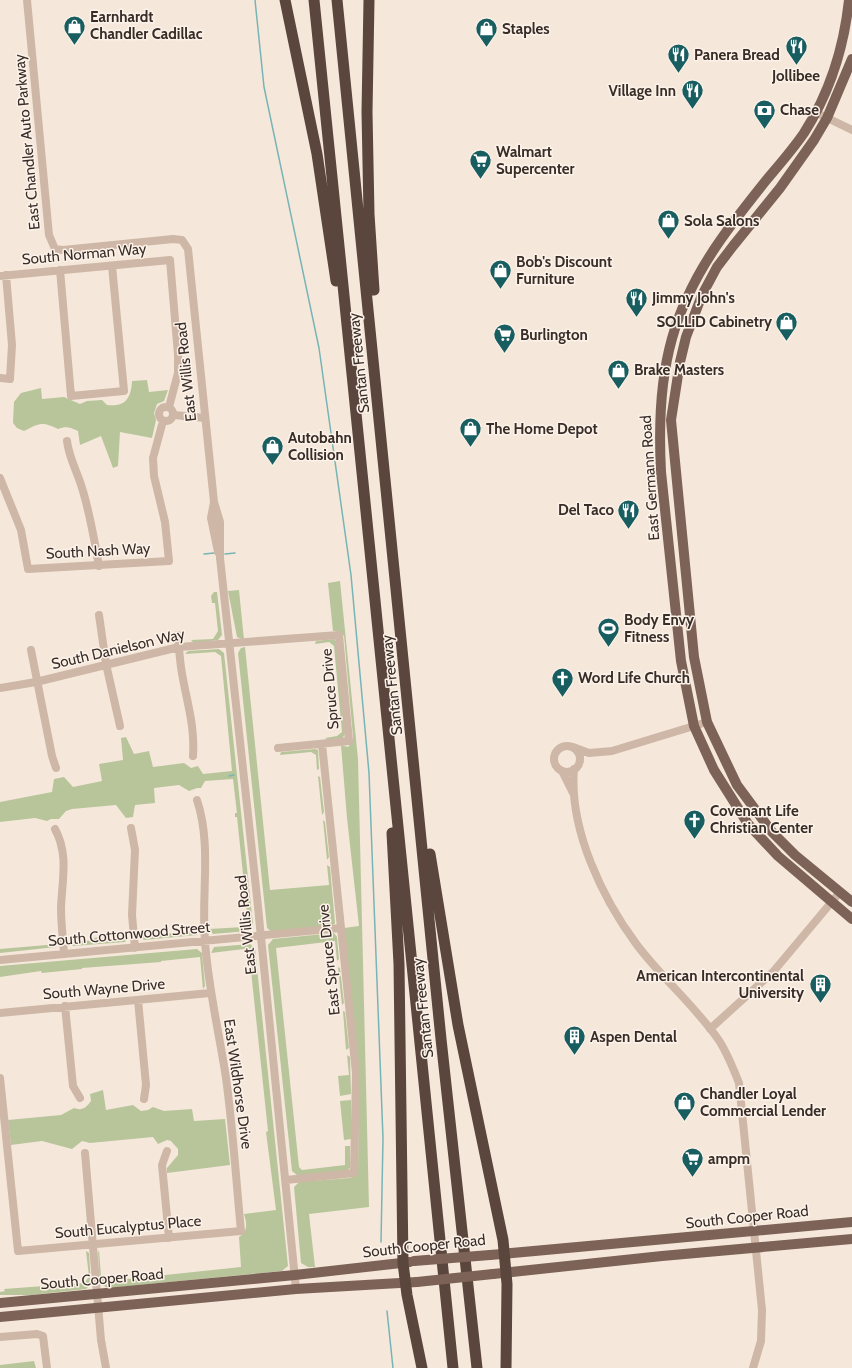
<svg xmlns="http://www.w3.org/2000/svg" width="852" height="1368" font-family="Cabin,sans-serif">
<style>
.green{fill:#b8c59a}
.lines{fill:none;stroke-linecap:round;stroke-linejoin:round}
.stream{stroke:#77b4b5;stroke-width:1.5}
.minor{stroke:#ceb7a6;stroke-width:8}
.major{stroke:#7d6257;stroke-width:10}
.highway{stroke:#5b463e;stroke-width:11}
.major-bridge{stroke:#7d6257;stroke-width:10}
.labels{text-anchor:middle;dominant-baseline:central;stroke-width:3;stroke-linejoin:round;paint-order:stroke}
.poi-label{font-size:15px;font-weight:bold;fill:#392d28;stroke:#fcf2e9;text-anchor:start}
.street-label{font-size:15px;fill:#392d28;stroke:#fcf2e9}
</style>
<rect width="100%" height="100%" fill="#f5e8db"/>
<path class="green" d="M147,380L149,392L168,390L164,401L157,404L154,413L156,420L152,438L120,432L118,466L113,468L101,436L80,445L78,431C70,427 66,426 58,429C42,421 40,423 24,431L17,428L13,423L14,402L21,393L41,388L42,399L64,397L80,404L87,401L102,400L107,405C125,407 131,399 132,381Z
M340,581L358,759L369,1207L309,1214L315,1267H308L301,1263L294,1187L299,1182L349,1178L356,1176L358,1173L359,1072L344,928L359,926L347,818L341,745L348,747L353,741V737L344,636L339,631H333L328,583Z
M239,590L244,640L237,637L228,591Z
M214,592H217L222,635L218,640L194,643L191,640L213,639L218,631L215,603H212L211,596Z
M334,639L337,642L345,734L342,739L328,740L325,738L337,736L342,732L334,646L329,642L315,644L316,641Z
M245,647L270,890L329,885L327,865L330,867L335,923L332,926L272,932L267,928L238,653L241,648Z
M219,649L224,653L253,924L248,931L213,934L209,929L244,927L248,922L237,817H235V813H237L233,779L205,781L201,788H197L189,791L179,785L154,788L155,803L135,805L133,817L126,818L116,805L72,809L66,811L59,819H51L47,821L35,818L0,822V802L52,792L54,779L64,777L73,787L102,781L99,764L123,760L121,738L126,737L134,754L149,751L153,767L184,763L191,768L198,766L203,774L232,771L221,656L215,652L185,654L188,651Z
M315,749L318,750L319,769L317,770L316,755L311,752L280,755L281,752Z
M318,776L320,777L324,812L322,815Z
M323,820L325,822L329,857L327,860Z
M199,931L197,935L144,940L139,936Z
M334,933L337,937L339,959L337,961L335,941L276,948L299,1167L302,1170L345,1165V1146H350V1168L348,1170L298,1176L292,1171L268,945L273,939Z
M100,937L101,939L129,937L125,942L73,946L68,943L94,940V938Z
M58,944L56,947L0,953V949Z
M250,944L255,948L288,1266L282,1271L108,1288L100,1284L98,1253L99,1250L101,1276L108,1281L241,1267L239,1237C248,1231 247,1224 244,1214L276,1210L266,1132L268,1131L249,952L244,949L211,953L214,947Z
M197,949L202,953L205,986L203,989L200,957L161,961V962L82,968V969L42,973L41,971L0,977V966Z
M338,967L340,968L344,1003L342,1005Z
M343,1011L345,1012L349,1048L346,1050Z
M347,1055L350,1057L351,1094L340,1096L338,1076L349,1075Z
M103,1090L106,1110L133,1105L141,1111L148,1110L153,1107L164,1111L192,1109L194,1121L225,1119L230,1165L167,1173V1168L178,1155V1149L171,1141L167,1140L158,1144L153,1137L90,1143L82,1141L72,1149L42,1141L11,1145L8,1120L61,1115L74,1108C82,1111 86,1108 91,1101L90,1094Z
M351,1100V1139L344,1140L340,1101Z
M86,1251L89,1253L91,1284L86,1289L31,1295H0V1292L5,1291L4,1289L84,1283L89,1277Z
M34,1361L36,1368H0V1365Z"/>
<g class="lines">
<path class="stream" d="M255,0L264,87L319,348L351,575L369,773L383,1138L381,1242
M204,554L214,553
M225,554L235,553
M229,776L234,775
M387,1311L393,1368"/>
<path class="minor" d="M27,0L49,235L55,249L63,250L173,239L182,240L188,249L214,502L211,518L218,552
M815,112L852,130
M60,270L71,396L124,391L112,266
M0,276L170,260L178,355V373L169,407
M0,378L10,379L12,345L6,275
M159 414a7 7 0 1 1 14 0a7 7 0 1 1-14 0Z
M174,415L205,418
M67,441C69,458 77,471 82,488C90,513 94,539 99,566
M0,478L21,530L28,569L169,561L165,522L154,476L153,458L163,421
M214,502L220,522V558L257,897L296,1289
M99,615L106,664L120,726
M178,635C179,650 180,665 183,679C188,706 195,728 193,756
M31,650L52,756L56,768
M0,688L36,682L179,647L339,635L349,741L278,748
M554 759a13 13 0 1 1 26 0a13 13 0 1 1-26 0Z
M573,747L589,753L612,751L707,722
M574,769C569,829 602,898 637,945C662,978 694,1005 718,1039C727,1052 733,1068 739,1083L762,1310L761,1341L753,1368
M562,771L573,793
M131,828L135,850L132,915L135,948
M55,829C69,855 62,880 61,908C61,923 63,939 64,954
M0,960L340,928
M138,1000L146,1085L144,1099
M65,1006L73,1086L80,1098
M0,1013L210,993
M710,1029L773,972L840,892
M0,1078L18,1251L241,1231C236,1180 233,1129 226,1078C219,1032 208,987 205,941C201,894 212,845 197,800
M167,1151L162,1165L169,1238
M85,1153L101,1340L106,1368
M286,1180L354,1173L356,1073L322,744
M0,1337L37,1334L43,1336L47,1368"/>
<path class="major" d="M849,0C844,47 829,94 804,133C793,149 780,164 768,178C738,216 707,253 687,298C661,353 658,413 661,472L681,661L694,726L714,770L748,824L778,856L852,919
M852,59L827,118L814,140L780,188L733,246L717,267L702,295L686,337L680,362L671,420L694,657L707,722L737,785L772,832L795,855L852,902
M490,1255L852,1222
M493,1274L662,1256L852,1239
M0,1303L295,1275L410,1262
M0,1317L296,1289L417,1282"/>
<path class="highway" d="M285,0L317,154L336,281
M314,0L453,1368
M337,0L441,1039L477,1368
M369,0L367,112L369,214L374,290
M392,833L399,964L403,1263L407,1295L422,1368
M430,854L458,1025L503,1240L507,1284L506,1368"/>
<path class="major-bridge" d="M414,1261L490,1255
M417,1282L493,1274"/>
</g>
<defs>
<symbol id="shop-pin" viewBox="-11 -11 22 30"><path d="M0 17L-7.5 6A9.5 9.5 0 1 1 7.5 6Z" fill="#185d60" stroke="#fcf2e9"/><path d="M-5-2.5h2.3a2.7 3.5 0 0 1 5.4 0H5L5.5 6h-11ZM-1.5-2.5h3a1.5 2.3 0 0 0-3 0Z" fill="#fff"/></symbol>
<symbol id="restaurant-pin" viewBox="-11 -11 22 30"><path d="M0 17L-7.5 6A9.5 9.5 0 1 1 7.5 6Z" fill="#185d60" stroke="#fcf2e9"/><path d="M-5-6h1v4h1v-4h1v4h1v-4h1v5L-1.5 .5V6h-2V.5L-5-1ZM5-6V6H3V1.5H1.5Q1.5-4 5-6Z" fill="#fff"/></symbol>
<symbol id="bank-pin" viewBox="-11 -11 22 30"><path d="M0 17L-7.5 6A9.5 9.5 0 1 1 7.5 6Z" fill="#185d60" stroke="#fcf2e9"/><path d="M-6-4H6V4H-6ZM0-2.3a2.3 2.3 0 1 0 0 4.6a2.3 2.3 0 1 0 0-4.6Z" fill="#fff"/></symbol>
<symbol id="supermarket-pin" viewBox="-11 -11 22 30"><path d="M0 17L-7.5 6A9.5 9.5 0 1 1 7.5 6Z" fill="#185d60" stroke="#fcf2e9"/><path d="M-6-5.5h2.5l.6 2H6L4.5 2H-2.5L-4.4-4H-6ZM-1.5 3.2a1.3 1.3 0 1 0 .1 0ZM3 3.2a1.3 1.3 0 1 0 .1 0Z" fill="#fff"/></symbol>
<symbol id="stadium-pin" viewBox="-11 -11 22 30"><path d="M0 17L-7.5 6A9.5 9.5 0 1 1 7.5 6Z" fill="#185d60" stroke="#fcf2e9"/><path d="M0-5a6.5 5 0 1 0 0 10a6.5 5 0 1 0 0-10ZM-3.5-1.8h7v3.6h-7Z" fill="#fff"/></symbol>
<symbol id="church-pin" viewBox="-11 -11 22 30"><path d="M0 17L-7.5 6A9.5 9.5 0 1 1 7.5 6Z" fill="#185d60" stroke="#fcf2e9"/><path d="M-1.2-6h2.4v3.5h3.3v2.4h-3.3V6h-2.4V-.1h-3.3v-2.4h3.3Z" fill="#fff"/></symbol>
<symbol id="building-pin" viewBox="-11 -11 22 30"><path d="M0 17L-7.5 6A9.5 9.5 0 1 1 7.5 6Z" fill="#185d60" stroke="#fcf2e9"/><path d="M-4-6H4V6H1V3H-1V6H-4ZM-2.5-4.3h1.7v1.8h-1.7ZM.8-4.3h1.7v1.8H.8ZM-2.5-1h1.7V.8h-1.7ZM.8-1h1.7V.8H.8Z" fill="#fff"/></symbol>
</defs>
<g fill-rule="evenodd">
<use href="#shop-pin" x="62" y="14" width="25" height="34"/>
<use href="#shop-pin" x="474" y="16" width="25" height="34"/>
<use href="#restaurant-pin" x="784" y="34" width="25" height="34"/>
<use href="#restaurant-pin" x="666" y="42" width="25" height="34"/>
<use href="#restaurant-pin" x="680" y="78" width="25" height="34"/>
<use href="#bank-pin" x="752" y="98" width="25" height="34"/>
<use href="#supermarket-pin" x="468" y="148" width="25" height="34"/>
<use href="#shop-pin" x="656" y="208" width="25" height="34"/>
<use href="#shop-pin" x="488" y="258" width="25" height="34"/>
<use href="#restaurant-pin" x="624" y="286" width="25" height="34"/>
<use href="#shop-pin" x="774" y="310" width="25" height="34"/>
<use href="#supermarket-pin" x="492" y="322" width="25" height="34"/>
<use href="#shop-pin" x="606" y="358" width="25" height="34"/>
<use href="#shop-pin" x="458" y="416" width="25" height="34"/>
<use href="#shop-pin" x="260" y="434" width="25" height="34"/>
<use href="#restaurant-pin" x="616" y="498" width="25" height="34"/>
<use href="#stadium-pin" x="596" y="616" width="25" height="34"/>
<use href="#church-pin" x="550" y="666" width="25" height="34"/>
<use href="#church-pin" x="682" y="808" width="25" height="34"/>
<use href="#building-pin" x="808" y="972" width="25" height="34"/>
<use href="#building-pin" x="562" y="1024" width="25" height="34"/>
<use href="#shop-pin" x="672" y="1090" width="25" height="34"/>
<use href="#supermarket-pin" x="680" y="1146" width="25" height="34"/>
</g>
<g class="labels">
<g class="poi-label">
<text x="90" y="17">Earnhardt<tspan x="90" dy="17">Chandler Cadillac</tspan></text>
<text x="502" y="29">Staples</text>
<text x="694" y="55">Panera Bread</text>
<text x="796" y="76" text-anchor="middle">Jollibee</text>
<text x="676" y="91" text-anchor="end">Village Inn</text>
<text x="780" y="110">Chase</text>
<text x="496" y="152">Walmart<tspan x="496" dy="17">Supercenter</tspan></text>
<text x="684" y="221">Sola Salons</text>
<text x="516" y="262">Bob's Discount<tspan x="516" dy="17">Furniture</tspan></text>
<text x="652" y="298">Jimmy John's</text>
<text x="772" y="322" text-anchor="end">SOLLiD Cabinetry</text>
<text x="520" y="335">Burlington</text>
<text x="634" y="370">Brake Masters</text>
<text x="486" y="429">The Home Depot</text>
<text x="288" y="438">Autobahn<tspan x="288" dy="17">Collision</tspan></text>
<text x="614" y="510" text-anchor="end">Del Taco</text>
<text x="624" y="620">Body Envy<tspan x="624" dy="17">Fitness</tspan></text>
<text x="578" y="678">Word Life Church</text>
<text x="710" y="811">Covenant Life<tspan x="710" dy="17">Christian Center</tspan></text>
<text x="804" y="976" text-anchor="end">American Intercontinental<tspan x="804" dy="17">University</tspan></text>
<text x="590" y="1037">Aspen Dental</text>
<text x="700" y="1094">Chandler Loyal<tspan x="700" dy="17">Commercial Lender</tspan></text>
<text x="708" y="1159">ampm</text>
</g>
<g class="street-label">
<text transform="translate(27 142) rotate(-95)">East Chandler Auto Parkway</text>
<text transform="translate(84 254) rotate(-5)">South Norman Way</text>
<text transform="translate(359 363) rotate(-96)">Santan Freeway</text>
<text transform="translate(186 372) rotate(-96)">East Willis Road</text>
<text transform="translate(650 478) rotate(-94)">East Germann Road</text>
<text transform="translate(98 551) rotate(-3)">South Nash Way</text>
<text transform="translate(118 649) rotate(-13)">South Danielson Way</text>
<text transform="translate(392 685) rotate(-96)">Santan Freeway</text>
<text transform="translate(330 689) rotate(-95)">Spruce Drive</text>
<text transform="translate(246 925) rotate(-96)">East Willis Road</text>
<text transform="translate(129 934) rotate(-5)">South Cottonwood Street</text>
<text transform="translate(329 960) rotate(-96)">East Spruce Drive</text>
<text transform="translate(104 989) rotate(-5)">South Wayne Drive</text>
<text transform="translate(423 1008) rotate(-96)">Santan Freeway</text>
<text transform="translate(238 1084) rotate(82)">East Wildhorse Drive</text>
<text transform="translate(747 1217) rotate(-6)">South Cooper Road</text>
<text transform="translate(128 1227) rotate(-5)">South Eucalyptus Place</text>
<text transform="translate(424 1246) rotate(-6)">South Cooper Road</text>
<text transform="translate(102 1279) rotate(-5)">South Cooper Road</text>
</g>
</g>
</svg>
